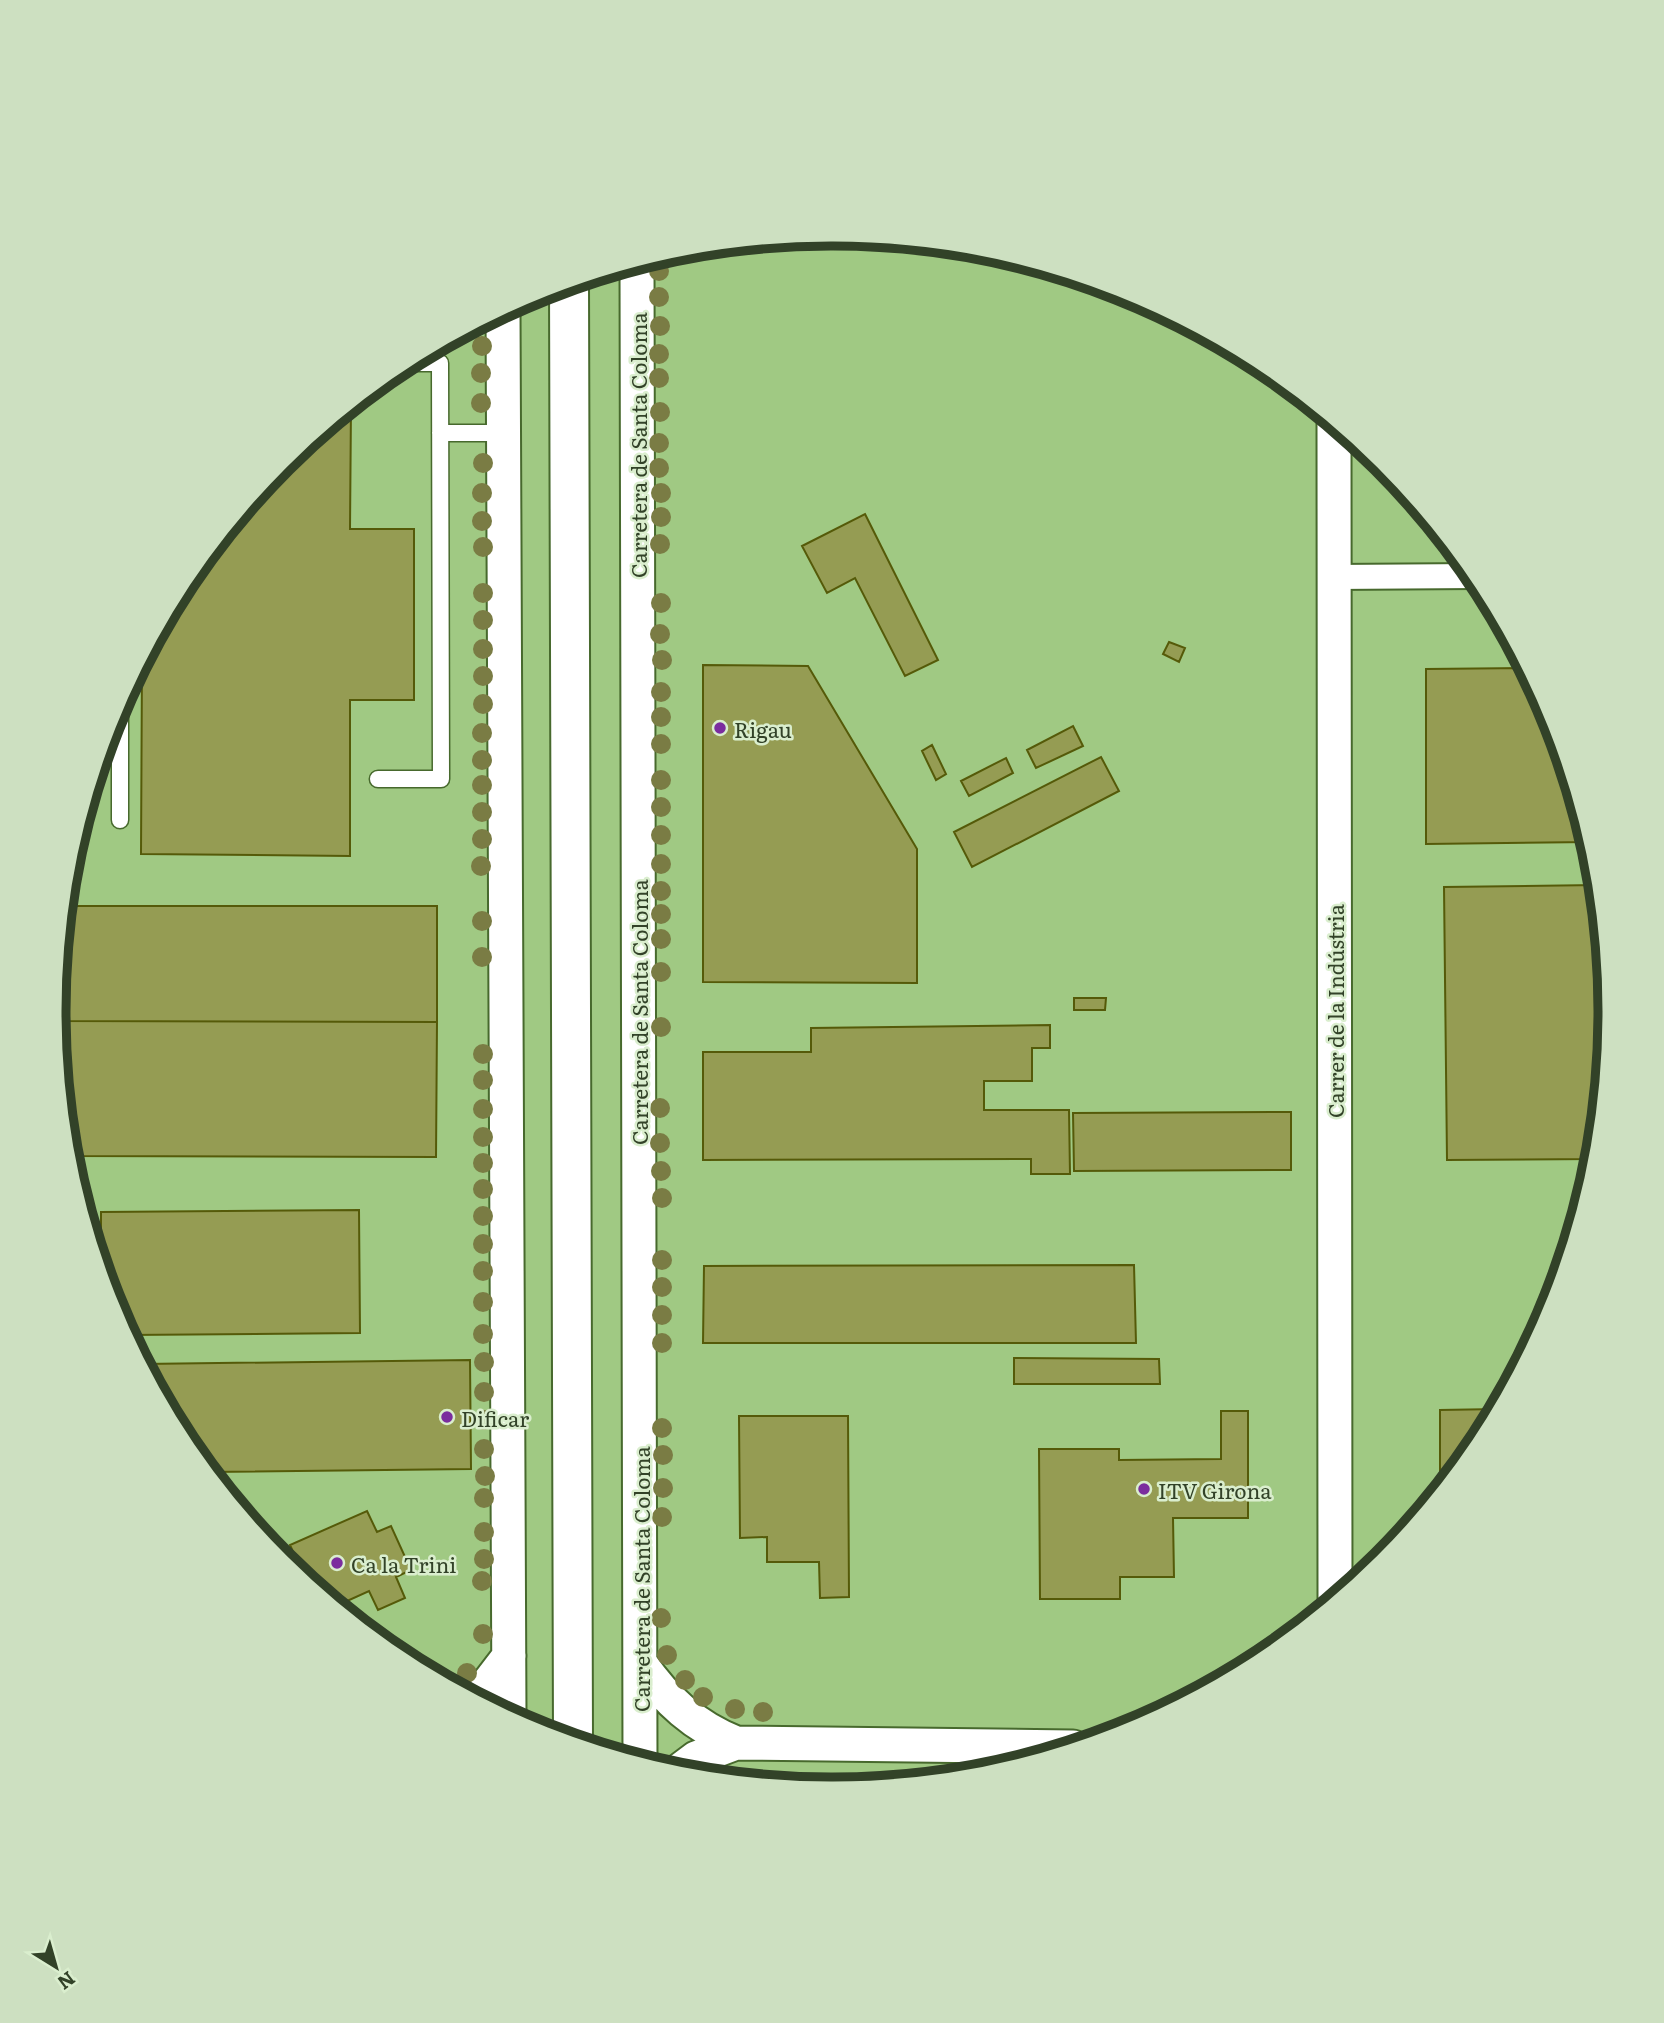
<svg xmlns="http://www.w3.org/2000/svg" width="1664" height="2023" font-family="Literata,serif">
<style>
.built{fill:#a0c983}
.building{fill:#959c53;stroke:#555a09;stroke-width:2}
.lines{fill:none;stroke-linecap:round;stroke-linejoin:round}
.service-casing{stroke:#47692d;stroke-width:19}
.pedestrian-casing{stroke:#47692d;stroke-width:28}
.minor-casing{stroke:#47692d;stroke-width:37}
.tertiary-casing{stroke:#47692d;stroke-width:42}
.service{stroke:#fff;stroke-width:16}
.pedestrian{stroke:#fff;stroke-width:24}
.minor{stroke:#fff;stroke-width:33}
.tertiary{stroke:#fff;stroke-width:38}
.tree{fill:#7a7c44}
.poi-dot{fill:#7b2d9e;stroke:#daeece;stroke-width:2.5}
.labels{text-anchor:middle;dominant-baseline:central;stroke-width:5;stroke-linejoin:round;paint-order:stroke}
.street-label{font-size:21px;fill:#324228;stroke:#daeece}
.poi-label{font-size:21px;fill:#324228;stroke:#daeece;text-anchor:start}
.rim{fill:none;stroke:#324228;stroke-width:9}
</style>
<rect width="100%" height="100%" fill="#add493"/>
<path class="built" d="M57 1012a775 775 0 1 1 1550 0a775 775 0 1 1-1550 0Z"/>
<path class="building" d="M351,405L350,529H414V700H350V856L141,854L142,660L186,579L282,461Z
M865,514L938,660L905,676L855,578L827,593L802,546Z
M1169,642L1185,648L1179,662L1163,654Z
M703,665L808,666L917,849V983L703,982Z
M1526,668L1551,714L1589,842L1426,844V669Z
M1073,726L1083,746L1036,768L1027,750Z
M932,745L946,774L936,780L922,751Z
M1101,757L1119,791L972,867L954,832Z
M1006,758L1013,773L969,796L961,781Z
M1597,885L1610,1012L1595,1159L1447,1160L1444,887Z
M65,906H437V1022L55,1021Z
M1074,998H1106L1105,1010H1074Z
M55,1021L437,1022L436,1157L68,1156Z
M1050,1025V1048H1032V1081H984V1110H1069L1070,1174H1031V1159L703,1160V1052H811V1028Z
M1291,1112V1170L1074,1171L1073,1113Z
M359,1210L360,1333L127,1335L113,1309L101,1268V1212Z
M1134,1265L1136,1343H703L704,1266Z
M1014,1358L1159,1359L1160,1384H1014Z
M470,1360L471,1469L209,1472L185,1443L143,1364Z
M1497,1409L1478,1444L1440,1491V1410Z
M1221,1411H1248V1518H1173L1174,1577H1120V1599H1040L1039,1449H1119V1460L1221,1459Z
M739,1416H848L849,1597L820,1598L819,1562H767V1537L740,1538Z
M367,1511L377,1532L391,1526L411,1570L396,1577L405,1598L378,1610L369,1591L336,1606L280,1560L294,1554L290,1545Z"/>
<g class="lines">
<defs>
<path id="service" d="M440,433H503
M120,702V820
M378,779H441L440,363H404"/>
<path id="pedestrian" d="M1333,577L1476,576"/>
<path id="minor" d="M637,262L640,1762
M503,310L509,1716
M1334,422L1335,1600
M641,1664C667,1701 694,1726 736,1743
M476,1699L509,1656
M676,1773L696,1758L736,1743L1073,1747"/>
<path id="tertiary" d="M569,282L573,1742"/>
</defs>
<use href="#service" class="service-casing"/>
<use href="#pedestrian" class="pedestrian-casing"/>
<use href="#minor" class="minor-casing"/>
<use href="#tertiary" class="tertiary-casing"/>
<use href="#service" class="service"/>
<use href="#pedestrian" class="pedestrian"/>
<use href="#minor" class="minor"/>
<use href="#tertiary" class="tertiary"/>
</g>
<g class="tree">
<circle cx="659" cy="271" r="10"/>
<circle cx="659" cy="297" r="10"/>
<circle cx="660" cy="326" r="10"/>
<circle cx="482" cy="346" r="10"/>
<circle cx="659" cy="354" r="10"/>
<circle cx="481" cy="373" r="10"/>
<circle cx="659" cy="378" r="10"/>
<circle cx="481" cy="403" r="10"/>
<circle cx="660" cy="412" r="10"/>
<circle cx="659" cy="443" r="10"/>
<circle cx="483" cy="463" r="10"/>
<circle cx="659" cy="468" r="10"/>
<circle cx="482" cy="493" r="10"/>
<circle cx="661" cy="493" r="10"/>
<circle cx="661" cy="517" r="10"/>
<circle cx="482" cy="521" r="10"/>
<circle cx="660" cy="544" r="10"/>
<circle cx="483" cy="547" r="10"/>
<circle cx="483" cy="593" r="10"/>
<circle cx="661" cy="603" r="10"/>
<circle cx="483" cy="620" r="10"/>
<circle cx="660" cy="634" r="10"/>
<circle cx="483" cy="649" r="10"/>
<circle cx="662" cy="660" r="10"/>
<circle cx="483" cy="676" r="10"/>
<circle cx="661" cy="692" r="10"/>
<circle cx="483" cy="704" r="10"/>
<circle cx="661" cy="717" r="10"/>
<circle cx="482" cy="733" r="10"/>
<circle cx="661" cy="744" r="10"/>
<circle cx="482" cy="760" r="10"/>
<circle cx="661" cy="780" r="10"/>
<circle cx="482" cy="785" r="10"/>
<circle cx="661" cy="807" r="10"/>
<circle cx="482" cy="812" r="10"/>
<circle cx="661" cy="835" r="10"/>
<circle cx="482" cy="839" r="10"/>
<circle cx="661" cy="864" r="10"/>
<circle cx="481" cy="866" r="10"/>
<circle cx="661" cy="891" r="10"/>
<circle cx="661" cy="914" r="10"/>
<circle cx="482" cy="921" r="10"/>
<circle cx="661" cy="939" r="10"/>
<circle cx="482" cy="957" r="10"/>
<circle cx="661" cy="972" r="10"/>
<circle cx="661" cy="1027" r="10"/>
<circle cx="483" cy="1054" r="10"/>
<circle cx="483" cy="1080" r="10"/>
<circle cx="660" cy="1108" r="10"/>
<circle cx="483" cy="1109" r="10"/>
<circle cx="483" cy="1137" r="10"/>
<circle cx="660" cy="1143" r="10"/>
<circle cx="483" cy="1163" r="10"/>
<circle cx="661" cy="1171" r="10"/>
<circle cx="483" cy="1189" r="10"/>
<circle cx="662" cy="1198" r="10"/>
<circle cx="483" cy="1216" r="10"/>
<circle cx="483" cy="1244" r="10"/>
<circle cx="662" cy="1260" r="10"/>
<circle cx="483" cy="1271" r="10"/>
<circle cx="662" cy="1287" r="10"/>
<circle cx="483" cy="1302" r="10"/>
<circle cx="662" cy="1315" r="10"/>
<circle cx="483" cy="1334" r="10"/>
<circle cx="662" cy="1343" r="10"/>
<circle cx="484" cy="1362" r="10"/>
<circle cx="484" cy="1392" r="10"/>
<circle cx="484" cy="1420" r="10"/>
<circle cx="662" cy="1428" r="10"/>
<circle cx="484" cy="1449" r="10"/>
<circle cx="663" cy="1455" r="10"/>
<circle cx="485" cy="1476" r="10"/>
<circle cx="663" cy="1488" r="10"/>
<circle cx="484" cy="1498" r="10"/>
<circle cx="662" cy="1517" r="10"/>
<circle cx="484" cy="1532" r="10"/>
<circle cx="484" cy="1559" r="10"/>
<circle cx="482" cy="1581" r="10"/>
<circle cx="661" cy="1618" r="10"/>
<circle cx="483" cy="1634" r="10"/>
<circle cx="667" cy="1655" r="10"/>
<circle cx="467" cy="1673" r="10"/>
<circle cx="685" cy="1680" r="10"/>
<circle cx="703" cy="1697" r="10"/>
<circle cx="735" cy="1709" r="10"/>
<circle cx="763" cy="1712" r="10"/>
</g>
<g class="poi-dot">
<circle cx="720" cy="728" r="7"/>
<circle cx="447" cy="1417" r="7"/>
<circle cx="1144" cy="1489" r="7"/>
<circle cx="337" cy="1563" r="7"/>
</g>
<g class="labels">
<g class="street-label">
<text transform="translate(637 445) rotate(-90)">Carretera de Santa Coloma</text>
<text transform="translate(1334 1011) rotate(-90)">Carrer de la Indústria</text>
<text transform="translate(638 1012) rotate(-90)">Carretera de Santa Coloma</text>
<text transform="translate(640 1579) rotate(-90)">Carretera de Santa Coloma</text>
</g>
<g class="poi-label">
<text x="734" y="728">Rigau</text>
<text x="461" y="1417">Dificar</text>
<text x="1158" y="1489">ITV Girona</text>
<text x="351" y="1563">Ca la Trini</text>
</g>
</g>
<path d="M0 0H1664V2023H0ZM831 246H833A765 765 0 0 1 1598 1011V1012A765 765 0 0 1 833 1777H831A765 765 0 0 1 66 1012V1011A765 765 0 0 1 831 246Z" fill="#cde0c1" fill-rule="evenodd"/>
<path class="rim" d="M831 246H833A765 765 0 0 1 1598 1011V1012A765 765 0 0 1 833 1777H831A765 765 0 0 1 66 1012V1011A765 765 0 0 1 831 246Z"/>
<g transform="translate(56 1967) rotate(143)" stroke="#daeece" stroke-width="5" paint-order="stroke">
<path d="M0-5L12 26L0 18L-12 26Z" fill="#324228"/>
<text y="-10" font-size="19" font-weight="bold" text-anchor="middle" fill="#324228">N</text>
</g>
</svg>
